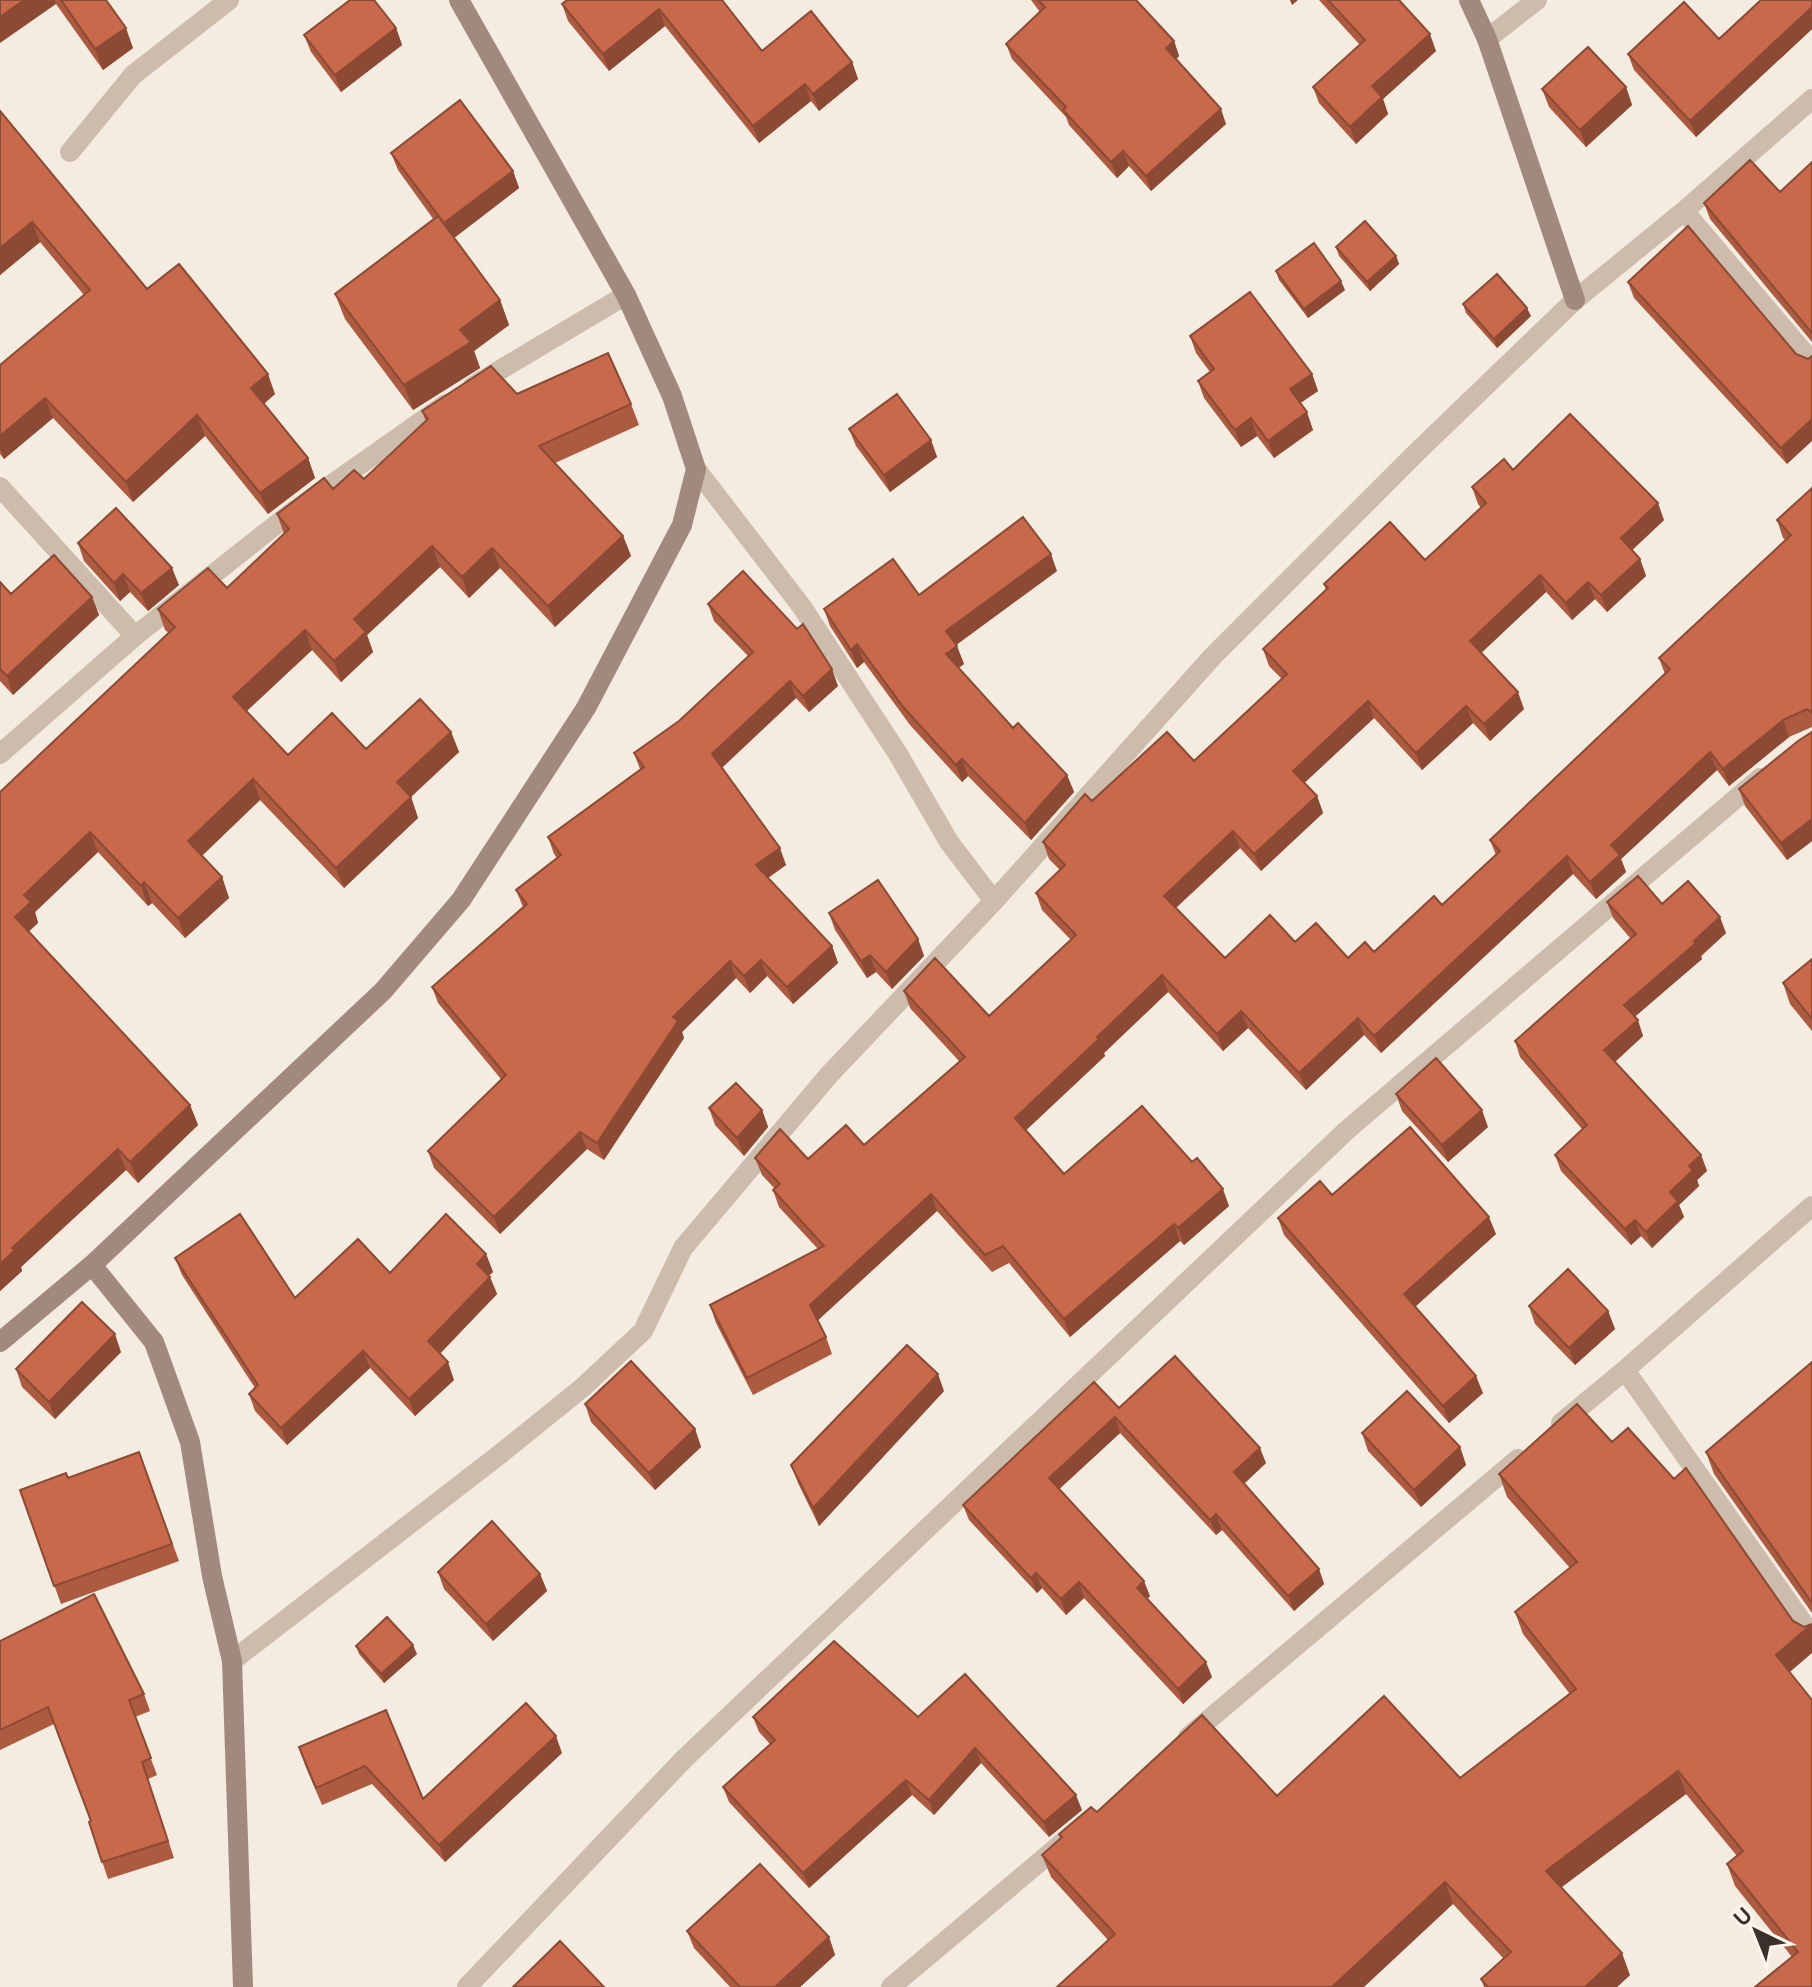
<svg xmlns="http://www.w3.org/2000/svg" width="1812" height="1987" font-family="Figtree,sans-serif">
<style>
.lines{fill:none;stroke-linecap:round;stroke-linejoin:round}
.street{stroke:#cdbbac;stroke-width:20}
.secondary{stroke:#a18a7d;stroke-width:20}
.wall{fill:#ac5a40}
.shaded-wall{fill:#8c4a34}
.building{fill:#c8694b;stroke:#8c4a34;stroke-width:2}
</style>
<rect width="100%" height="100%" fill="#f4ebe1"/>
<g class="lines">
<path class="street" d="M1487,39L1537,0
M70,152L133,75L229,0
M1684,211L1812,362
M473,386L626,295
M696,469L802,607L898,754L949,842L994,901L1213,656L1418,451L1575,300L1684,211L1812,99
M0,487L135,636
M0,754L135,636L287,516L446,404
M1812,1206L1625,1370L1812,1636
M1561,1423L1625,1370
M232,1661L499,1455L582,1388L643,1331L683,1248L828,1076L994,901
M1188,1737L1518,1459
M467,1987L684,1759L1347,1130L1760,778
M891,1987L1062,1843"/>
<path class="secondary" d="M1469,0L1487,39L1575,300
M92,1265L154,1342L190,1442L212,1576L232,1661L243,1987
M0,1342L92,1265L383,991L461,900L586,708L682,525L696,469L672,396L626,295L459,0"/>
</g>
<path class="wall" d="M0,0H106L133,48L103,70L56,4Z
M722,0L762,51L852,62L858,79L819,111L811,101L759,143L665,26L609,71L568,21L562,4Z
M1031,0H1136L1174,41L1179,56L1176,59L1226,124L1151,191L1129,166L1117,178L1069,125L1066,117L1012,59L1006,44L1040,12Z
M1319,0H1399L1436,51L1383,99L1388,114L1356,144L1319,103L1313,87L1360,45Z
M1812,0V29L1696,137L1634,70L1628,54L1719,39Z
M396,28L402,45L341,92L311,52L304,35Z
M1626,87L1632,105L1586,147L1549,107L1542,89Z
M0,111L147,289L275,394L264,404L308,458L315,478L268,514L205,436L133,502L53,418L4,459L0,454V365L84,295L40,242L0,275Z
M391,153L513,171L519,188L454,238L500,300L509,325L474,351L480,368L413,410L345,319L335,294L434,220L398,170Z
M1812,162V342L1710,219L1704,203L1780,192Z
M1336,247L1396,256L1399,264L1370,291L1339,256Z
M1276,271L1345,290L1308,318L1279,280Z
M1628,282L1808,359L1787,464L1634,298Z
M1463,304L1531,316L1497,348L1466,313Z
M1190,336L1312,374L1318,391L1300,403L1313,430L1274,458L1257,436L1241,447L1204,398L1198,381L1210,372L1196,353Z
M517,394L631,404L639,425L555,463L623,536L631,556L555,627L500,568L469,598L440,567L367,635L373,652L341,682L312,650L247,711L288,755L366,749L451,732L459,752L411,797L418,818L344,888L260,800L202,856L222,877L229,898L185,938L152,903L148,906L98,852L35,912L38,923L28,932L190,1105L198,1125L138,1183L126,1170L21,1267L22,1271L0,1291L22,772L169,633L165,630L158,609L227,588L284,534L277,514L333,489L364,479L426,422L422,411Z
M849,429L931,440L937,457L890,492L856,446Z
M1513,470L1664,520L1632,550L1640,559L1646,576L1607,612L1595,599L1572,620L1546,592L1481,653L1524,709L1490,741L1473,723L1422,770L1374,718L1304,783L1317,796L1323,813L1261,871L1240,848L1176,908L1225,958L1295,942L1348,958L1374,952L1442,905L1496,855L1490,840L1665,674L1659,658L1786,540L1783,538L1777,520L1812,488V727L1789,737L1729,786L1717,770L1621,859L1626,872L1596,899L1573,874L1381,1053L1364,1035L1306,1090L1248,1028L1223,1051L1168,992L1104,1053L1105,1056L1026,1130L1064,1174L1229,1206L1184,1245L1180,1241L1070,1337L1009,1263L992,1272L937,1211L817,1321L826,1337L832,1354L753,1395L716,1323L710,1305L818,1249L779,1207L773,1190L775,1189L762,1175L755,1158L808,1159L864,1145L959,1061L910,1008L904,991L989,1016L1071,940L1042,910L1036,893L1060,870L1049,859L1043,842L1092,801L1194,761L1282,679L1269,666L1263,649L1326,590L1324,584L1425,560L1481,508L1478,504L1472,487Z
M78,543L179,585L148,611L130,592L120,601L84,561Z
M1057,571L956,645L964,664L958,668L1013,728L1067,775L1074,792L1031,840L968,776L962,782L910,725L864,662L857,668L830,626L824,609L919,595Z
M0,582L11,594L92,597L99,615L13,695L0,681Z
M708,604L838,686L809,712L796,698L722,768L786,865L768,878L832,946L838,963L793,1004L767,976L750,993L736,978L682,1032L684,1038L604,1160L587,1149L500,1234L434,1168L428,1151L501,1079L438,1003L432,987L523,907L516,890L557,858L554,854L548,837L640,769L634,753L679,721L748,656L714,621Z
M1812,732V841L1787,860L1745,806L1739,789Z
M1607,902L1662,904L1726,933L1701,956L1702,959L1634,1017L1643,1036L1615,1062L1701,1155L1707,1171L1697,1180L1699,1186L1679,1205L1684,1217L1652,1248L1641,1236L1631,1245L1561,1171L1555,1155L1582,1129L1520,1057L1515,1041L1631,939L1613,918Z
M829,913L918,939L924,956L892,989L876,972L867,978L835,930Z
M1812,959V1031L1790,1004L1783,983Z
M1396,1094L1488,1127L1448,1162L1402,1111Z
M709,1108L762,1110L768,1127L744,1156L715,1125Z
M1332,1195L1496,1234L1415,1307L1483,1393L1449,1423L1284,1235L1278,1218Z
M486,1254L493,1272L489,1275L497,1294L440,1353L454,1380L415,1416L370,1368L287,1445L255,1411L249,1394L255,1388L182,1275L175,1258L295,1298L390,1273Z
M1529,1306L1608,1311L1615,1329L1575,1365L1535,1324Z
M121,1352L55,1419L22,1387L16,1369Z
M1812,1362V1613L1714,1474L1706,1452Z
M944,1391L819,1526L798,1483L791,1465Z
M585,1404L695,1429L701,1447L655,1490L591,1422Z
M1119,1408L1266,1463L1244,1484L1319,1569L1324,1584L1294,1611L1222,1530L1216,1535L1120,1433L1059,1489L1150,1596L1147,1599L1212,1677L1183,1704L1084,1598L1066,1615L1042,1588L1037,1593L969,1520L963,1505Z
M1362,1433L1460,1447L1466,1465L1421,1507L1368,1451Z
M139,1452L179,1561L61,1604L20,1490L68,1478Z
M1499,1474L1790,1672L1812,1987L1792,1957L1735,1886L1727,1864L1737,1856L1686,1794L1561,1887L1630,1975L1617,1987H1484L1481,1979L1504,1959L1453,1904L1108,1940L1051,1877L1042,1855L1060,1839L1059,1834L1097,1812L1460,1778L1570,1694L1523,1634L1515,1612L1570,1568L1507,1497Z
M438,1572L540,1574L547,1591L493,1641L444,1589Z
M0,1641L144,1694L150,1711L135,1717L157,1775L148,1779L174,1858L108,1879L89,1822L91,1821L54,1724L0,1750Z
M356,1646L417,1654L384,1683L359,1654Z
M386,1710L423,1799L562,1753L445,1862L372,1784L322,1805L305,1765L299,1747Z
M753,1717H918L1082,1810L1049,1837L981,1763L934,1815L912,1795L809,1888L729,1802L723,1787L770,1744L759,1732Z
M687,1931L829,1937L835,1955L800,1987H730L694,1948Z"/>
<path class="shaded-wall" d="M24,0H55L56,4L0,43V17Z
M1290,0H1298L1292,5Z
M1812,7V29L1696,137L1690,121Z
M659,9L665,26L609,71L603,54Z
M126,28L133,48L103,70L95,49Z
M396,28L402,45L341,92L335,75Z
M1430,34L1436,51L1383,99L1388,114L1356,144L1350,127L1372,86Z
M1174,41L1179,56L1172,63L1166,48Z
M852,62L858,79L819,111L813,94Z
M805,84L811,101L759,143L753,126Z
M1626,87L1632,105L1586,147L1580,130Z
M1221,109L1226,124L1151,191L1146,176Z
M1123,151L1129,166L1117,178L1111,162Z
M513,171L519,188L450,241L444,223Z
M32,222L40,242L0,275V248Z
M1396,256L1399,264L1370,291L1367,282Z
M1341,281L1345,290L1308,318L1304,309Z
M500,300L509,325L474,351L480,368L413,410L404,385L460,330Z
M1527,308L1531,316L1497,348L1494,339Z
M268,374L275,394L258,408L251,388Z
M1312,374L1318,391L1296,406L1290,389Z
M45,398L53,418L4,459L0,448V436Z
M1307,412L1313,430L1274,458L1268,441Z
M197,415L205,436L133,502L126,482Z
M1251,418L1257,436L1241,447L1235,430Z
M1812,419V441L1787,464L1781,448Z
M931,440L937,457L890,492L884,475Z
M308,458L315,478L268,514L260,493Z
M1658,503L1664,520L1627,555L1621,538Z
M623,536L631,556L555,627L548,606Z
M432,546L440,567L367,635L373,652L341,682L334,661L354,619Z
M492,548L500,568L469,598L462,577Z
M1051,554L1057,571L952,648L946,631Z
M1640,559L1646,576L1607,612L1601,595Z
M172,568L179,585L148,611L141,593Z
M123,574L130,592L120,601L114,583Z
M1540,575L1546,592L1476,658L1470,641Z
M1588,582L1595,599L1572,620L1566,603Z
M92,597L99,615L13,695L7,676Z
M305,630L312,650L240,717L233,697Z
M857,644L864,662L857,668L851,650Z
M957,646L964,664L953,672L946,654Z
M832,669L838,686L809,712L803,696Z
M790,681L796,698L718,771L712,754Z
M1518,692L1524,709L1490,741L1484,724Z
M1368,701L1374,718L1299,788L1293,771Z
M1466,706L1473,723L1422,770L1416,753Z
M1783,720L1789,737L1729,786L1723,769Z
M451,732L459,752L404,803L397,782Z
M1710,752L1717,770L1621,859L1626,872L1596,899L1590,882L1611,845Z
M962,759L968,776L962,782L956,765Z
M1067,775L1074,792L1031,840L1025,823Z
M253,779L260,800L195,862L188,841Z
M1317,796L1323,813L1261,871L1254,854Z
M411,797L418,818L344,888L336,868Z
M1812,819V841L1787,860L1781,843Z
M1233,831L1240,848L1170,913L1164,896Z
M90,832L98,852L35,912L38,923L22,938L15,917L24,895Z
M780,848L786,865L762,882L756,865Z
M1567,856L1573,874L1381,1053L1374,1036Z
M222,877L229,898L185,938L178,918Z
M144,882L152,903L148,906L141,886Z
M1720,917L1726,933L1701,956L1702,959L1630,1021L1624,1005Z
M918,939L924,956L892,989L886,972Z
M832,946L838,963L793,1004L787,987Z
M870,955L876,972L867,978L861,961Z
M761,960L767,976L750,993L744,976Z
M730,961L736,978L682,1032L684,1038L604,1160L597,1143L673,1017Z
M1162,975L1168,992L1104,1053L1105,1056L1021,1135L1015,1118Z
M1241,1011L1248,1028L1223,1051L1217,1034Z
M1358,1018L1364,1035L1306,1090L1299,1073Z
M1638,1020L1643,1036L1610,1066L1604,1050Z
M190,1105L198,1125L138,1183L130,1162Z
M762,1110L768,1127L744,1156L737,1138Z
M1482,1110L1488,1127L1448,1162L1442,1145Z
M580,1132L587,1149L500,1234L494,1217Z
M118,1149L126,1170L21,1267L22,1271L0,1291V1264L12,1248Z
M1701,1155L1707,1171L1697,1180L1699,1186L1679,1205L1684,1217L1652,1248L1646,1232L1670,1192L1689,1166Z
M1223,1189L1229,1206L1184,1245L1178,1228Z
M931,1194L937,1211L816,1322L810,1305Z
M1489,1217L1496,1234L1410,1311L1404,1294Z
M1635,1220L1641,1236L1631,1245L1625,1229Z
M1174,1224L1180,1241L1070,1337L1064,1319Z
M486,1254L493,1272L483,1281L477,1264Z
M490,1277L497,1294L435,1359L428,1341Z
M1608,1311L1615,1329L1575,1365L1569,1348Z
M115,1334L121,1352L55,1419L49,1402Z
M363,1351L370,1368L287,1445L281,1428Z
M448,1362L454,1380L415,1416L409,1399Z
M938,1374L944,1391L819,1526L813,1508Z
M1476,1376L1483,1393L1449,1423L1443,1406Z
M1115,1417L1120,1433L1054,1494L1049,1478Z
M695,1429L701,1447L655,1490L649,1473Z
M1460,1447L1466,1465L1421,1507L1414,1490Z
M1260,1448L1266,1463L1239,1488L1234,1472Z
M1216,1514L1222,1530L1216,1535L1210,1520Z
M1319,1569L1324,1584L1294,1611L1288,1596Z
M1036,1573L1042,1588L1037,1593L1031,1578Z
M540,1574L547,1591L493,1641L486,1624Z
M1144,1581L1150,1596L1143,1603L1137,1588Z
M1079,1582L1084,1598L1066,1615L1061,1599Z
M1812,1624V1653L1784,1677L1776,1655Z
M413,1645L417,1654L384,1683L381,1674Z
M1206,1662L1212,1677L1183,1704L1178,1689Z
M556,1736L562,1753L445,1862L439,1845Z
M975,1748L981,1763L934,1815L929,1800Z
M1678,1771L1686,1794L1554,1893L1546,1871Z
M906,1780L912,1795L809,1888L803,1873Z
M1076,1795L1082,1810L1049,1837L1044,1822Z
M1445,1882L1453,1904L1364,1987H1332Z
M829,1937L835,1955L800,1987H775Z
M1622,1953L1630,1975L1617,1987H1585Z"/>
<path class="building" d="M0,0H24L0,17Z
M61,0H106L126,28L95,49Z
M350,0H374L396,28L335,75L304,35Z
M567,0H722L762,51L811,11L852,62L813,94L805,84L753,126L659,9L603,54L562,4Z
M1038,0H1136L1174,41L1166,48L1221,109L1146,176L1123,151L1111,162L1063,110L1066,107L1006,44L1045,7Z
M1328,0H1399L1430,34L1372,86L1382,97L1350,127L1313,87L1365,40Z
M1761,0H1812V7L1690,121L1628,54L1684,2L1719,39Z
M1588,47L1626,87L1580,130L1542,89Z
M460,100L513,171L444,223L391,153Z
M0,111L147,289L179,264L268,374L251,388L308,458L260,493L197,415L126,482L45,398L0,436V365L90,290L32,222L0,248Z
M1750,160L1780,192L1812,162V333L1704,203Z
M438,216L500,300L460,330L471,342L404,385L335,294Z
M1365,221L1396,256L1367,282L1336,247Z
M1688,226L1796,354L1808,359L1812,356V419L1781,448L1628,282Z
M1314,243L1341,281L1304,309L1276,271Z
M1497,274L1527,308L1494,339L1463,304Z
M1250,292L1312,374L1290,389L1307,412L1268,441L1251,418L1235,430L1198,381L1214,369L1190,336Z
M608,353L631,404L539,446L623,536L548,606L492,548L462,577L432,546L354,619L366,632L334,661L305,630L233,697L288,755L332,713L366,749L420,699L451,732L397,782L411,797L336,868L253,779L188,841L222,877L178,918L144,882L141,886L90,832L24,895L31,902L15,917L190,1105L130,1162L118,1149L12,1248L15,1250L0,1264V792L175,627L158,609L208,568L227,588L289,529L277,514L324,478L333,489L354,470L364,479L428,419L422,411L491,366L517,394Z
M897,394L931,440L884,475L849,429Z
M1570,414L1658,503L1621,538L1640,559L1601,595L1588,582L1566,603L1540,575L1470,641L1518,692L1484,724L1466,706L1416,753L1368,701L1293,771L1317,796L1254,854L1233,831L1164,896L1225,958L1270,915L1295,942L1316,923L1348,958L1365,942L1374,952L1434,896L1442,905L1500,851L1490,840L1670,669L1659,658L1791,535L1777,520L1812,488V713L1807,709L1783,720L1723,769L1710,752L1611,845L1620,855L1590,882L1567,856L1374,1036L1358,1018L1299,1073L1241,1011L1217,1034L1162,975L1097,1037L1099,1039L1015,1118L1064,1174L1142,1106L1192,1162L1197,1158L1223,1189L1178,1228L1174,1224L1064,1319L1003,1246L985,1255L931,1194L810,1305L826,1337L747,1378L710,1305L824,1246L773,1190L780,1184L755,1158L780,1129L808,1159L846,1125L864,1145L965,1057L904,991L935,958L989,1016L1076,935L1036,893L1065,865L1043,842L1085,794L1092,801L1167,732L1194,761L1287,674L1263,649L1328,588L1324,584L1390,522L1425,560L1486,503L1472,487L1504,459L1513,470Z
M116,508L172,568L141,593L123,574L114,583L78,543Z
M1023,517L1051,554L946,631L957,646L946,654L1013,728L1018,723L1067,775L1025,823L962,759L956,765L904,708L857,644L851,650L824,609L893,559L919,595Z
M54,555L92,597L7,676L0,669V582L11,594Z
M743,571L797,629L803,624L832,669L803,696L790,681L712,754L780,848L756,865L832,946L787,987L761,960L744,976L730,961L673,1017L678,1021L597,1143L580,1132L494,1217L428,1151L506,1075L432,987L527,904L516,890L561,855L548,837L644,767L634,753L679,721L753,652L708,604Z
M1812,732V819L1781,843L1739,789L1798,741Z
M1638,876L1662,904L1688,881L1720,917L1694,941L1696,943L1624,1005L1638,1020L1604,1050L1701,1155L1689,1166L1693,1170L1670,1192L1678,1201L1646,1232L1635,1220L1625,1229L1555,1155L1587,1125L1515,1041L1636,934L1607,902Z
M878,880L918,939L886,972L870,955L861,961L829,913Z
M1812,959V1019L1783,983Z
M1436,1058L1482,1110L1442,1145L1396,1094Z
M736,1083L762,1110L737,1138L709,1108Z
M1410,1127L1489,1217L1404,1294L1476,1376L1443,1406L1278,1218L1320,1181L1332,1195Z
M240,1214L295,1298L358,1239L390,1273L446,1214L486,1254L477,1264L490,1277L428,1341L448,1362L409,1399L363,1351L281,1428L249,1394L258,1385L175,1258Z
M1568,1269L1608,1311L1569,1348L1529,1306Z
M82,1302L115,1334L49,1402L16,1369Z
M907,1345L938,1374L813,1508L791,1465Z
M1175,1356L1260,1448L1234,1472L1319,1569L1288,1596L1216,1514L1210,1520L1115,1417L1049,1478L1144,1581L1137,1588L1206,1662L1178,1689L1079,1582L1061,1599L1036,1573L1031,1578L963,1505L1094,1382L1119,1408Z
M631,1361L695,1429L649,1473L585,1404Z
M1812,1362V1603L1706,1452Z
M1407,1391L1460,1447L1414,1490L1362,1433Z
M1577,1404L1612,1442L1628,1428L1674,1479L1686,1468L1793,1621L1804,1627L1812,1624L1776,1655L1812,1700V1987H1755L1798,1952L1727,1864L1743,1851L1678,1771L1546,1871L1622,1953L1585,1987H1488L1481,1979L1511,1952L1445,1882L1332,1987H1057L1115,1934L1042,1855L1062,1837L1059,1834L1091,1807L1097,1812L1202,1715L1277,1796L1384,1696L1460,1778L1576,1689L1515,1612L1577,1562L1499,1474Z
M139,1452L172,1544L54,1586L20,1490L66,1473L68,1478Z
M492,1521L540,1574L486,1624L438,1572Z
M94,1594L144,1694L129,1700L151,1758L142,1762L168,1841L102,1862L89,1822L91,1821L48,1707L0,1730V1641Z
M387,1617L413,1645L381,1674L356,1646Z
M834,1641L918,1717L965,1674L1076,1795L1044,1822L975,1748L929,1800L906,1780L803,1873L723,1787L775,1740L753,1717Z
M526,1703L556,1736L439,1845L365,1766L316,1788L299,1747L386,1710L423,1799Z
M760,1864L829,1937L775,1987H740L687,1931Z
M560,1941L604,1987H513Z"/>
<g transform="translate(1756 1931) rotate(317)" stroke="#fbf5ee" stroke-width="6" paint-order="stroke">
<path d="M0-6L14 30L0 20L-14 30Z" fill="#3b302b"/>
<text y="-12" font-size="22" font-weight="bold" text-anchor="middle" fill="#3b302b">U</text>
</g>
</svg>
